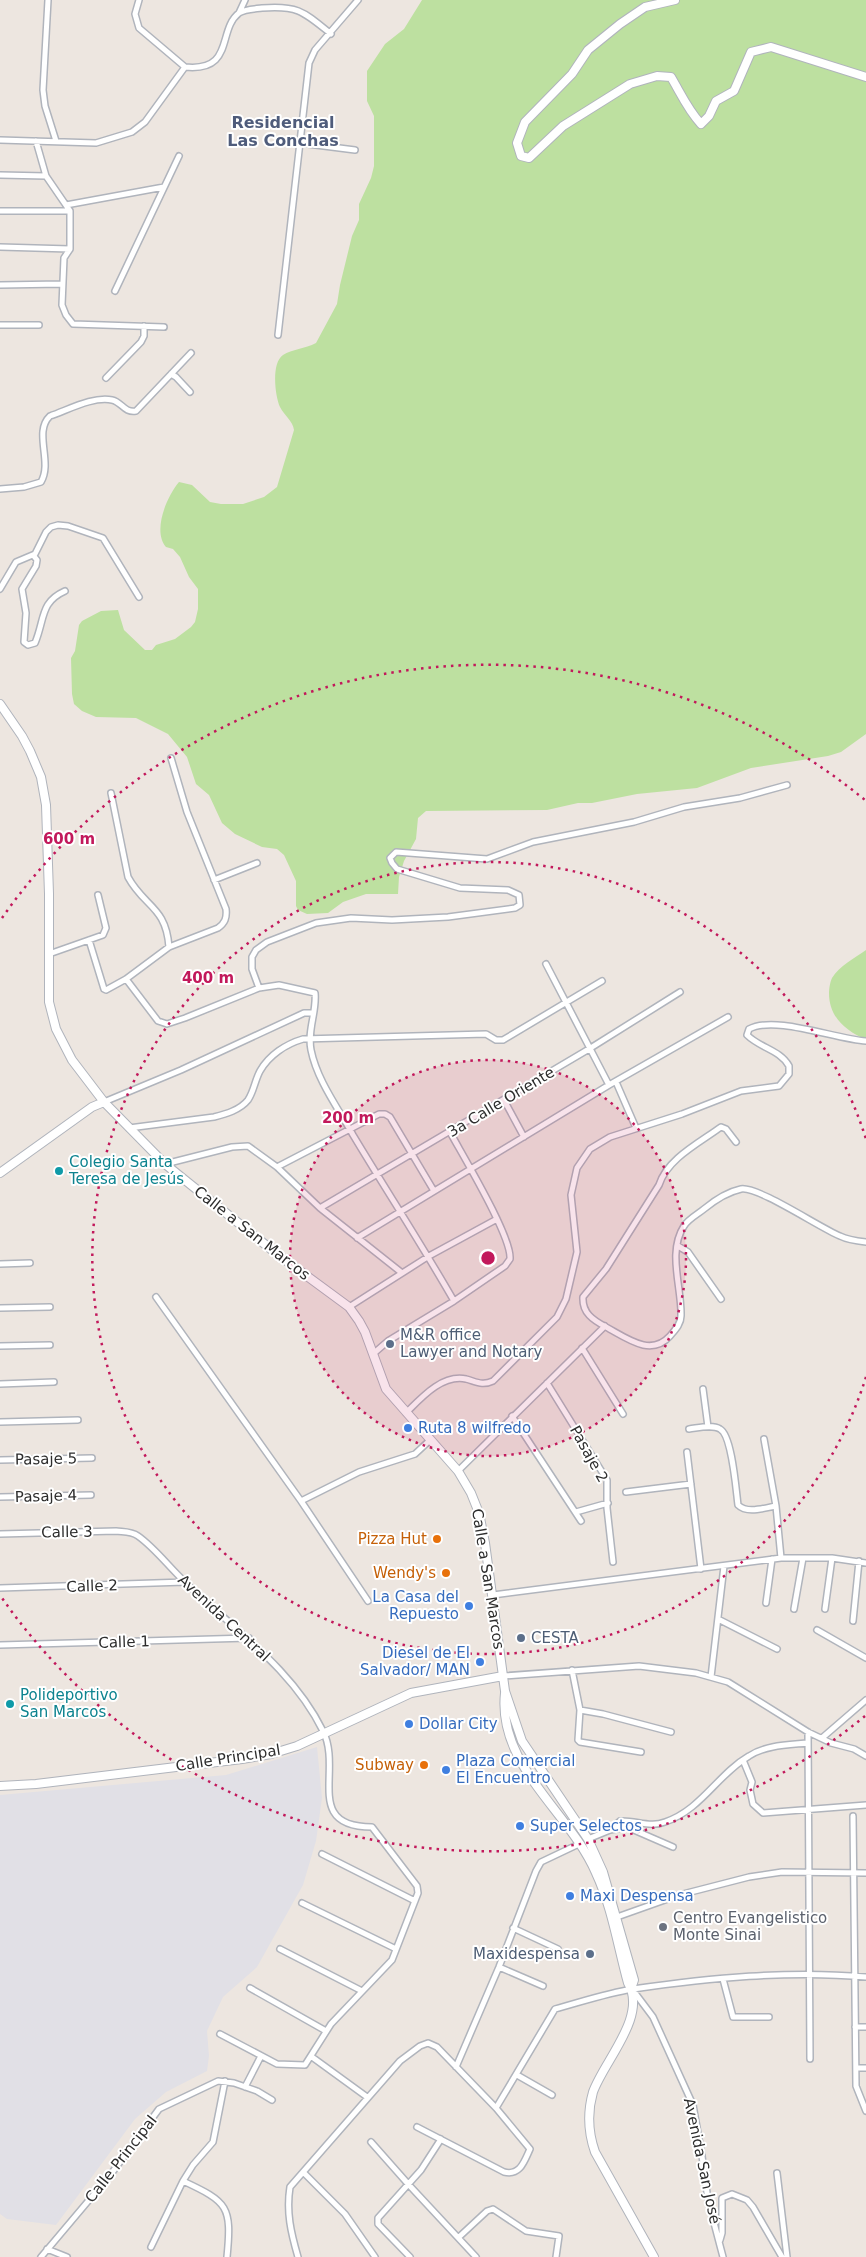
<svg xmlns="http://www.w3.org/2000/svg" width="866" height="2257" font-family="'DejaVu Sans',sans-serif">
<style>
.industrial{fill:#e1e0e6}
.green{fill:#bde0a0}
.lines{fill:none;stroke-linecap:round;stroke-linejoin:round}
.street-casing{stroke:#b0b4bc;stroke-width:8}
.secondary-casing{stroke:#b0b4bc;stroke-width:10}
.street{stroke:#fff;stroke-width:5}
.secondary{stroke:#fff;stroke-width:8}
.ring{fill:none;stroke:#c2185b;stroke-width:2.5;stroke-dasharray:2.5 5}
.culture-dot{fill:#0f9aa8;stroke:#fff;stroke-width:2}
.service-dot{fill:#5c6f8a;stroke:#fff;stroke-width:2}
.shop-dot{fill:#3f7fe0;stroke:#fff;stroke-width:2}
.food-dot{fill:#e8710a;stroke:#fff;stroke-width:2}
.worship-dot{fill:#6b7280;stroke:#fff;stroke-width:2}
.labels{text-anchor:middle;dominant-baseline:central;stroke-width:4;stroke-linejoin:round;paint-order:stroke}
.street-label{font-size:15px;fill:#2d2d2d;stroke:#fff}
.culture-label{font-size:15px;fill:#0d838f;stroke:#fff;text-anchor:start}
.service-label{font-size:15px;fill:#4e5e75;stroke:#fff;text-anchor:start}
.shop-label{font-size:15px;fill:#366cbe;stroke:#fff;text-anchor:start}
.food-label{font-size:15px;fill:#c56008;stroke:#fff;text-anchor:end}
.worship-label{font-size:15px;fill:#5b616d;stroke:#fff;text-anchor:start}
.neighbourhood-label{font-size:16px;font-weight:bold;fill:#4f5c7b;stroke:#fff}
.centre{fill:#c2185b;stroke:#fff;stroke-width:2.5}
.ring-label{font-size:15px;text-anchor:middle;font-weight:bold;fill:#c2185b;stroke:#fff;stroke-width:4;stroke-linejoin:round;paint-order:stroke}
</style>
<rect width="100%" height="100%" fill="#ede6e0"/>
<path class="industrial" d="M317,1747L322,1798L316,1841L303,1885L257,1967L223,1997L207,2031L209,2056L207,2071L166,2092L135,2119L56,2225L7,2219L0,2214V1795L226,1775Z"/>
<path class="green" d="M422,0H866V734L841,752L828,756L751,768L697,788L637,794L592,803H578L547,810L426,811L418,818L416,839L404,861L399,877L398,894H366L343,902L328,913L307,914L298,910L296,906V881L284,855L277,849L262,847L235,834L222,823L209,795L196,784L187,757L168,734L136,718L96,717L82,711L74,704L72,694L71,658L75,651L79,625L82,621L101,611L118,610L124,630L145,650H152L156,645L175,639L191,627L195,622L198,609V589L189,577L180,557L173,549L166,547C152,531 167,496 179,482L192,485L210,502L221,504H243L264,497L277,487L294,430C293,421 284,415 280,407C275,396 271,363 283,355C292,349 305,349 316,343L337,304L340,285L352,236L359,220V204L371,178L374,166V116L367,101V71L385,44L404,29Z
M866,950V1040C845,1030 829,1017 829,993C829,989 830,982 832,978C839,966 855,958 866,950Z"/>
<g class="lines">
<defs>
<path id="street" d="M48,0L43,90L45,106L56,141
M139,0L135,14L139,28L185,67C235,72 217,30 239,13C245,9 255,9 262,8C298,5 304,12 331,34
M239,13L245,0
M0,140L96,143L132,132L145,122L185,67
M36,141L46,176L70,211V249L64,258L62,305L66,315L73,324L164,327
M300,143L355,150
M0,175L46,176
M66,205L164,187
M0,211H70
M0,247L70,249
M0,285L62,284
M115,291L179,156
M0,325H39
M278,335L309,63L315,50L358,0
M171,374L176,377L190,392
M106,378L141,342L144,336V326
M0,489L24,487L41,482C53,462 33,432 50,416C68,410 93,396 112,400C122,402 124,413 136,411L191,353
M33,555L37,560L36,566L22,589L26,613L24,642L28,645L35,643C45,619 40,602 65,591
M0,589L16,562L35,554L46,532L51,527L58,525L68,526L103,538L139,597
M111,793L128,877C144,907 166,906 169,947
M214,880L257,863
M89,940L104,989L106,990L126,979L169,947L218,928C225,923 227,918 226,909L187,812L171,758
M49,954L103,935L106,928L98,895
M546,964L609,1085
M126,979L158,1021L167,1024L185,1018L259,988L279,985L315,993C317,1012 307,1030 311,1050C317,1080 338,1108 353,1135C386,1190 422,1245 454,1301
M259,988L252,969V957L256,950L267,942L316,923L351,918L392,920L448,917L515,908L520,905L519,895L508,890L460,888L397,869L392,863L390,858L396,852L487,859L533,842L634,822L684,807L740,798L787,785
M616,1082L636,1128
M504,1100L524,1137
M104,1102L181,1070L304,1013H313
M129,1128L214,1117C226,1114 240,1110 248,1100C254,1091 255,1080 260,1071C269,1055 286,1044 303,1039L486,1034L496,1040H503L602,981
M736,1142L726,1129L721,1127C699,1143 667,1159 659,1185L606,1269L583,1297C582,1313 593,1320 606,1327C628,1339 651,1357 670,1336C675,1330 681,1324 681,1316C682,1288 667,1252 684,1226C688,1219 698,1214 704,1209C715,1200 727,1192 741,1189C758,1186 820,1228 840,1236C848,1240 857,1241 866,1242
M165,1164L232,1147L248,1146L277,1167L320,1208L402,1273
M277,1167L379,1114H385L390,1117L434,1191
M320,1208L589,1049L680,992
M357,1238L609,1085L728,1017
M678,1246L688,1252L721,1299
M0,1264L30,1263
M156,1297L301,1501L368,1601
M349,1307L429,1256L497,1219
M0,1308L50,1307
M0,1346L50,1345
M582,1348L623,1414
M373,1354L388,1341L454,1301L505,1266L510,1259C512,1237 463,1156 450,1132
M547,1383L607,1480V1508L613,1562
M0,1384L54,1382
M703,1389L708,1427
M406,1413C421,1398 442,1374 466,1379C477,1382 482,1386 493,1381L557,1317L566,1299L577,1252L571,1195L577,1168L590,1149L610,1137L682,1114L741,1091L779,1086L789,1074V1066C780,1050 760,1048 747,1035L749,1029C775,1015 835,1039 866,1041
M512,1416L581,1521
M0,1422L78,1420
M689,1429C698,1428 712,1424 720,1429C732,1435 736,1490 738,1505C747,1514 764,1508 776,1506
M764,1439L776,1506L781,1558
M687,1452L701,1569
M0,1460L92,1458
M458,1471L605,1326
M626,1492L691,1484
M0,1497L91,1495
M301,1501L359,1472L415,1454L429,1441
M576,1512L608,1503
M0,1534L116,1531C123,1532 131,1531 138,1536C155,1548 169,1567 184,1581C233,1629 292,1668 323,1731C343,1770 303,1827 372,1827L417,1886L418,1893L392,1960L331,2024L305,2065L277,2064L220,2034
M0,1588L185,1582
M493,1595L781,1558H832L866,1563
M766,1603L772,1559
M794,1609L803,1558
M825,1609L832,1558
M718,1619L777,1649
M853,1621L859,1561
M817,1630L866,1658
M0,1645L249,1638
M572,1670L580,1710L578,1740L580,1742L641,1752
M503,1676L639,1666L696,1673L728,1682L808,1732L831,1743L854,1749L866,1756
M711,1677L724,1566
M580,1710L603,1714L671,1732
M808,1732L810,2059
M822,1738L866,1700
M743,1760L752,1782L750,1790L753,1804L763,1813L866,1805
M853,1816L856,2086L866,2111
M610,1830L620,1821C636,1820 650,1828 665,1822C701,1810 718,1774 749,1756C766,1745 788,1745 808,1743
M588,1839L610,1830L627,1827L673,1847
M322,1854L415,1901
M302,1903L396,1949
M617,1917L679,1895L749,1877L782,1872L866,1873
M513,1928L558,1949
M280,1949L362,1991
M499,1967L543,1986
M723,1979L733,2017H769
M250,1988L326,2031
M632,1989L653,2017L693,2105L702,2156L708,2200L723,2257
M855,2027H866
M312,2057L367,2097
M456,2067L499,1967L536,1871L541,1862L581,1843
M857,2068H866
M517,2075L552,2095
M245,2087L261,2056
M496,2108L555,2009C581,2002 607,1993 633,1989C709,1978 789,1970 866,1977
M371,2142L409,2185L476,2257
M303,2172L345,2214L375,2257
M777,2173L787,2257
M183,2181C228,2202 232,2206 227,2257
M459,2237L487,2211L493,2209L526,2231L559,2236L556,2257
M720,2240L722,2233V2198L732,2194L747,2200L753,2207L782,2257
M151,2247L183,2181L193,2165L213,2142L225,2081
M47,2249L67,2257
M41,2257L111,2174L159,2109L218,2081L234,2083L257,2091L272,2100
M298,2257C291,2233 286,2212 290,2187L400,2061L420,2046L428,2043L437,2047L496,2108L530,2149C524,2162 520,2176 504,2172L417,2127
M410,2257L378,2224V2218L421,2170L441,2139"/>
<path id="secondary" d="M675,0L645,7L620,24L588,50L572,74L525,122L517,143L521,156L529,158L563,126L630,84L657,76L671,77C681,94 688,110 701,124L709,116L716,101L734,91L751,52L771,47L866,77
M0,704L22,736L30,751L41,777L46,805L49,894V1002L56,1029L72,1060L104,1102L165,1164L277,1254L349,1307L359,1321L365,1332L386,1389L458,1471L471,1493L479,1513L485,1543L505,1691L522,1741L588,1839L603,1872L634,1980L631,1989
M0,1173L92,1107L104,1102
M505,1693C497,1766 570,1812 596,1873C612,1907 618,1947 628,1983C648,2016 604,2061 593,2092C587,2113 588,2132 595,2152L654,2257
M0,1786L36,1784L242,1759L271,1754L297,1746L411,1693L503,1676"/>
</defs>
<use href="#street" class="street-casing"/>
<use href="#secondary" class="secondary-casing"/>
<use href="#street" class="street"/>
<use href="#secondary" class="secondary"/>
</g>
<circle cx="488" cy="1258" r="198" fill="#c2185b" fill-opacity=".12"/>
<g class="ring">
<circle cx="488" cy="1258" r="198"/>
<path d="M866 1377A396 396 0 1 1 866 1139"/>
<path d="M865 1716A593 593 0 0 1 2 1598M2 918A593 593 0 0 1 865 800"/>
</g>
<g class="culture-dot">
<circle cx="59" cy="1171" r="5"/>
<circle cx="10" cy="1704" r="5"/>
</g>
<g class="service-dot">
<circle cx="390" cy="1344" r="5"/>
<circle cx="521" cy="1638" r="5"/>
<circle cx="590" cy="1954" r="5"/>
</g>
<g class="shop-dot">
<circle cx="408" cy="1428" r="5"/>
<circle cx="469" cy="1606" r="5"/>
<circle cx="480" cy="1662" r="5"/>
<circle cx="409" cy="1724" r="5"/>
<circle cx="446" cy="1770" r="5"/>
<circle cx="520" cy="1826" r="5"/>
<circle cx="570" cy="1896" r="5"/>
</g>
<g class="food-dot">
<circle cx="437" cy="1539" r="5"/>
<circle cx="446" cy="1573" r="5"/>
<circle cx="424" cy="1765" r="5"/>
</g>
<circle class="worship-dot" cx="663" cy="1927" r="5"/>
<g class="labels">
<g class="street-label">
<text transform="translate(501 1102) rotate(-31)">3a Calle Oriente</text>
<text transform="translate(252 1233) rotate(38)">Calle a San Marcos</text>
<text transform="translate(589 1454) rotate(61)">Pasaje 2</text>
<text transform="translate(46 1459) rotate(-1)">Pasaje 5</text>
<text transform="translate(46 1496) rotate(-2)">Pasaje 4</text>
<text transform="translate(67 1532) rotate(-1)">Calle 3</text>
<text transform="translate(488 1579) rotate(81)">Calle a San Marcos</text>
<text transform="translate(92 1586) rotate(-2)">Calle 2</text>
<text transform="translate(224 1618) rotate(43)">Avenida Central</text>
<text transform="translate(124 1642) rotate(-2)">Calle 1</text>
<text transform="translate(228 1758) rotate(-9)">Calle Principal</text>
<text transform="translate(121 2159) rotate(-52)">Calle Principal</text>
<text transform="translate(702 2161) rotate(78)">Avenida San José</text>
</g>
<g class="culture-label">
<text x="69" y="1162">Colegio Santa<tspan x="69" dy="17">Teresa de Jesús</tspan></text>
<text x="20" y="1695">Polideportivo<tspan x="20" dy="17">San Marcos</tspan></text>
</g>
<g class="service-label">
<text x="400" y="1335">M&amp;R office<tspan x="400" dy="17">Lawyer and Notary</tspan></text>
<text x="531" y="1638">CESTA</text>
<text x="580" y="1954" text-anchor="end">Maxidespensa</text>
</g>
<g class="shop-label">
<text x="418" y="1428">Ruta 8 wilfredo</text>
<text x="459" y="1597" text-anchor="end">La Casa del<tspan x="459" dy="17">Repuesto</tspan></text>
<text x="470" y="1653" text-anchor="end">Diesel de El<tspan x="470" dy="17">Salvador/ MAN</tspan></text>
<text x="419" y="1724">Dollar City</text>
<text x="456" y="1761">Plaza Comercial<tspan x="456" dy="17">El Encuentro</tspan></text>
<text x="530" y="1826">Super Selectos</text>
<text x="580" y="1896">Maxi Despensa</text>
</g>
<g class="food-label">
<text x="427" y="1539">Pizza Hut</text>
<text x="436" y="1573">Wendy's</text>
<text x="414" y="1765">Subway</text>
</g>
<g class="worship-label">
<text x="673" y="1918">Centro Evangelistico<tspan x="673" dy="17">Monte Sinai</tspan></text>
</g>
<g class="neighbourhood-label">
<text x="283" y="122">Residencial<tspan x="283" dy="18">Las Conchas</tspan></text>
</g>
</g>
<circle cx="488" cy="1258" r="8" class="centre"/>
<g class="ring-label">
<text x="69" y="844">600 m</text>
<text x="208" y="983">400 m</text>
<text x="348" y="1123">200 m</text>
</g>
</svg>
